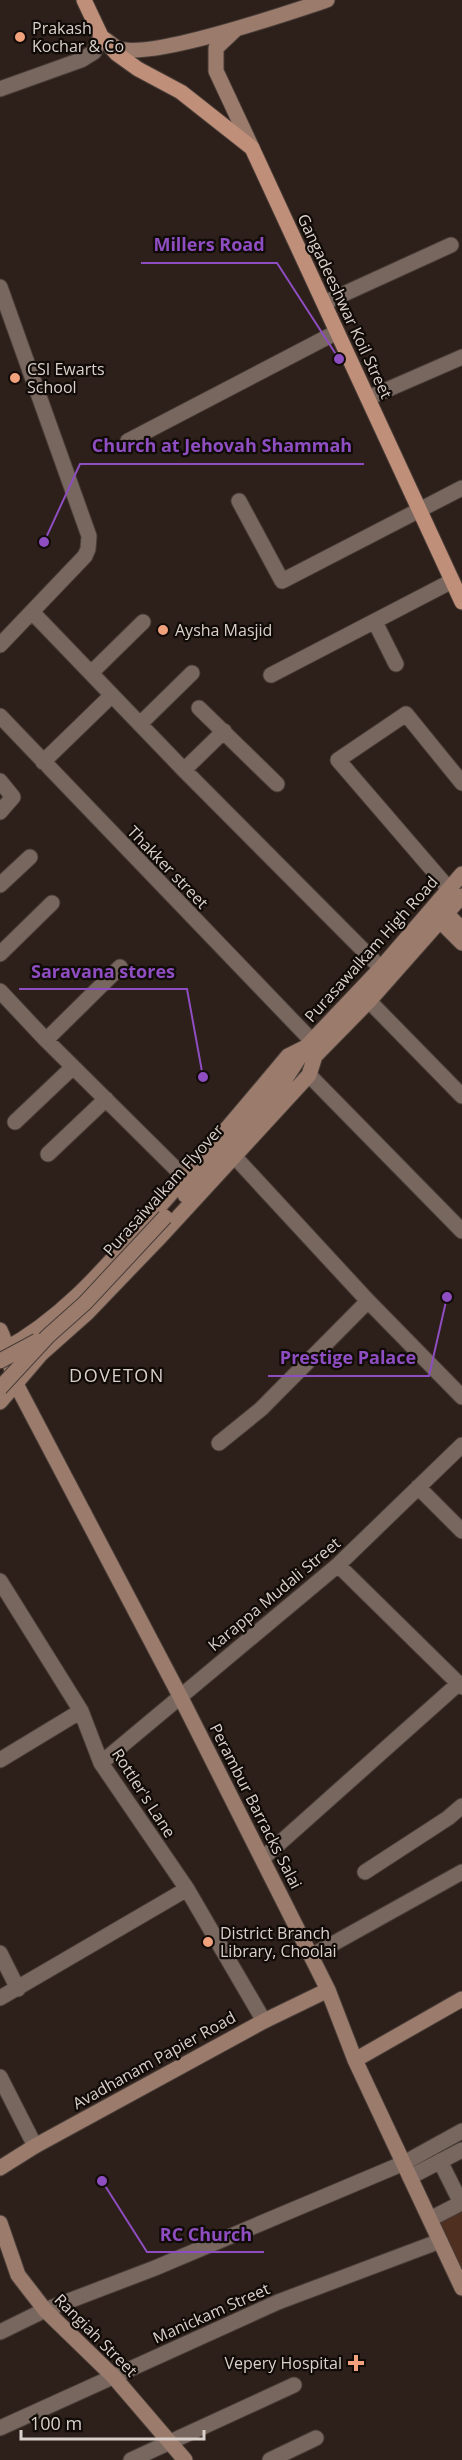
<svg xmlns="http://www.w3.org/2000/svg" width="462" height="2460" font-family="'Open Sans',sans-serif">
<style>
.green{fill:#4e2f20}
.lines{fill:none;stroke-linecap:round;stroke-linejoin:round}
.street-casing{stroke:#483d38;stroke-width:17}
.secondary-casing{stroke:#483d38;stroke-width:17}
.primary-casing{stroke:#483d38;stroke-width:17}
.street{stroke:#78675f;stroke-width:15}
.secondary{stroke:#9b7b6c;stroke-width:15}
.primary{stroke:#bf8f79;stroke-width:15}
.secondary-bridge-casing{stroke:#483d38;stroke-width:17;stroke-linecap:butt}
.secondary-bridge{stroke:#9b7b6c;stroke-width:15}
.poi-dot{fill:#f1a17b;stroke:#110b08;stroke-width:2}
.labels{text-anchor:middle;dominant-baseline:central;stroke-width:4.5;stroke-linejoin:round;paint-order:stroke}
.poi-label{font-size:16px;fill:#dad0cb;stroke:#110b08;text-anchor:start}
.street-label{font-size:16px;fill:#dad0cb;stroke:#110b08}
.neighbourhood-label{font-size:18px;letter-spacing:1.5px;fill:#dad0cb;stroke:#110b08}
.leader{fill:none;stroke:#8e4dc1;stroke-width:2}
.callout-dot{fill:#8e4dc1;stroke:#110b08;stroke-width:2}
.callout-label{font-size:18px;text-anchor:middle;font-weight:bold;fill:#8e4dc1;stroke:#110b08;stroke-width:4.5;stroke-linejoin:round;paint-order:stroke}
</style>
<rect width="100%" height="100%" fill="#2d1f19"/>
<path class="green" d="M462,2203V2272L435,2215Z"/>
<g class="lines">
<defs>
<path id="street" d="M0,89L81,60L94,52L101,36
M0,287L89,536L88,549L85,556L0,645
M324,303L451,245
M368,398L462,357
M128,441L337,332
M239,501L282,581L462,488
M33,613L184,770L381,968
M375,622L396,664
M91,673L143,622
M271,675L452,581
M199,708L277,784
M0,716L312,1041
M140,724L192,673
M43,762L112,695
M184,770L224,731
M0,781L13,797L0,812
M0,885L30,857
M449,889L338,760L406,714L462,783
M0,954L52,903
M0,991L46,1040L185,1178
M369,1001L462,1096
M46,1040L120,967
M309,1075L462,1231
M15,1122L73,1067
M48,1154L106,1099
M234,1156L368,1301L462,1397
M219,1443L261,1409L368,1301
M418,1487L462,1531
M338,1565L462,1687
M0,1581L81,1711L101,1763L187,1889L264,2021
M0,1760L81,1711
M101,1763L338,1565L462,1445
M263,1858L458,1684
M365,1872L448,1818L462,1806
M0,1953L18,1989
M311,1956L462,1872
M0,1998L187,1889
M0,2077L35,2146
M410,2177L462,2150
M430,2219L461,2203L440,2161
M0,2332L45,2310L155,2268L404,2163L462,2131
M0,2428L278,2302L440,2241
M131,2460L294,2385
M270,2460L316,2438"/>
<path id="secondary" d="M235,30L216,48V71L252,148
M106,40C109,42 113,46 117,48C148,61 291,12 327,0
M441,908L462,929
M443,924L462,943
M185,1195L286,1078L306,1047L381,968L462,874
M0,1330C10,1350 8,1363 16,1384L180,1696L311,1956L328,1990L355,2060L462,2288
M0,1352C62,1320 106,1267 151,1216C198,1163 243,1110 288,1056L306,1047
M0,1402L41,1354L86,1314L160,1237L309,1075L315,1056L369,1001L462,896
M355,2060L462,1999
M0,2168L35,2146L264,2021L328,1990
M0,2223L18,2275L45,2310L113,2376L185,2460"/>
<path id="primary" d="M84,0L101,36L117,54L138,69L181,92L252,148L462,602"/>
</defs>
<use href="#street" class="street-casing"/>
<use href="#secondary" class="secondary-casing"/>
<use href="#primary" class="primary-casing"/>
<use href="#street" class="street"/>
<use href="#secondary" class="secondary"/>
<use href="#primary" class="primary"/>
<defs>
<path id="secondary-bridge" d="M0,1361L37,1341
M0,1388L48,1336L85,1303L165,1217"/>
</defs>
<use href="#secondary-bridge" class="secondary-bridge-casing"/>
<use href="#secondary-bridge" class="secondary-bridge"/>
</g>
<g class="poi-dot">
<circle cx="20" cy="37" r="6"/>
<circle cx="15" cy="378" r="6"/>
<circle cx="163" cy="630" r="6"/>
<circle cx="208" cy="1942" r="6"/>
<path d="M353 2354h6v6h6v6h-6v6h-6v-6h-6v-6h6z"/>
</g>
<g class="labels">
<g class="poi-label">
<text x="32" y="28">Prakash<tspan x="32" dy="18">Kochar &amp; Co</tspan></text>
<text x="27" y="369">CSI Ewarts<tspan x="27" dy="18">School</tspan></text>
<text x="175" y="630">Aysha Masjid</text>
<text x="220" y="1933">District Branch<tspan x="220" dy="18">Library, Choolai</tspan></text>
<text x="342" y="2363" text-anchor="end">Vepery Hospital</text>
</g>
<g class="street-label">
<text transform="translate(345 306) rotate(65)">Gangadeeshwar Koil Street</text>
<text transform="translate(168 867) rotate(46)">Thakker street</text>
<text transform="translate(371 949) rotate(-48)">Purasawalkam High Road</text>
<text transform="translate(163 1190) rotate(-48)">Purasaiwalkam Flyover</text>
<text transform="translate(274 1594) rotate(-40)">Karappa Mudali Street</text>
<text transform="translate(144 1793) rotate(57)">Rottler's Lane</text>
<text transform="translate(256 1806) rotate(63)">Perambur Barracks Salai</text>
<text transform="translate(154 2060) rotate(-29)">Avadhanam Papier Road</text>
<text transform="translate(211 2313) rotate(-24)">Manickam Street</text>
<text transform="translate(96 2335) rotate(45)">Rangiah Street</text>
</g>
<g class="neighbourhood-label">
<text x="117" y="1375">DOVETON</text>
</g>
</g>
<path class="leader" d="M339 359L277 263H141M44 542L80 464H364M203 1077L187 989H19M447 1297L429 1376H268M102 2181L147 2252H264"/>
<g class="callout-dot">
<circle cx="339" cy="359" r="6"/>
<circle cx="44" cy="542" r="6"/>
<circle cx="203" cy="1077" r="6"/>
<circle cx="447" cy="1297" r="6"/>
<circle cx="102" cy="2181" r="6"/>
</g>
<g class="callout-label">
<text x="209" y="251">Millers Road</text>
<text x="222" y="452">Church at Jehovah Shammah</text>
<text x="103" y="978">Saravana stores</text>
<text x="348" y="1364">Prestige Palace</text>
<text x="206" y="2241">RC Church</text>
</g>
<path d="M21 2430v9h183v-9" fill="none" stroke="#dad0cb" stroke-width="3"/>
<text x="30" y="2430" font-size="18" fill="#dad0cb" stroke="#110b08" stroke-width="4.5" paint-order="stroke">100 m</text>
</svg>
